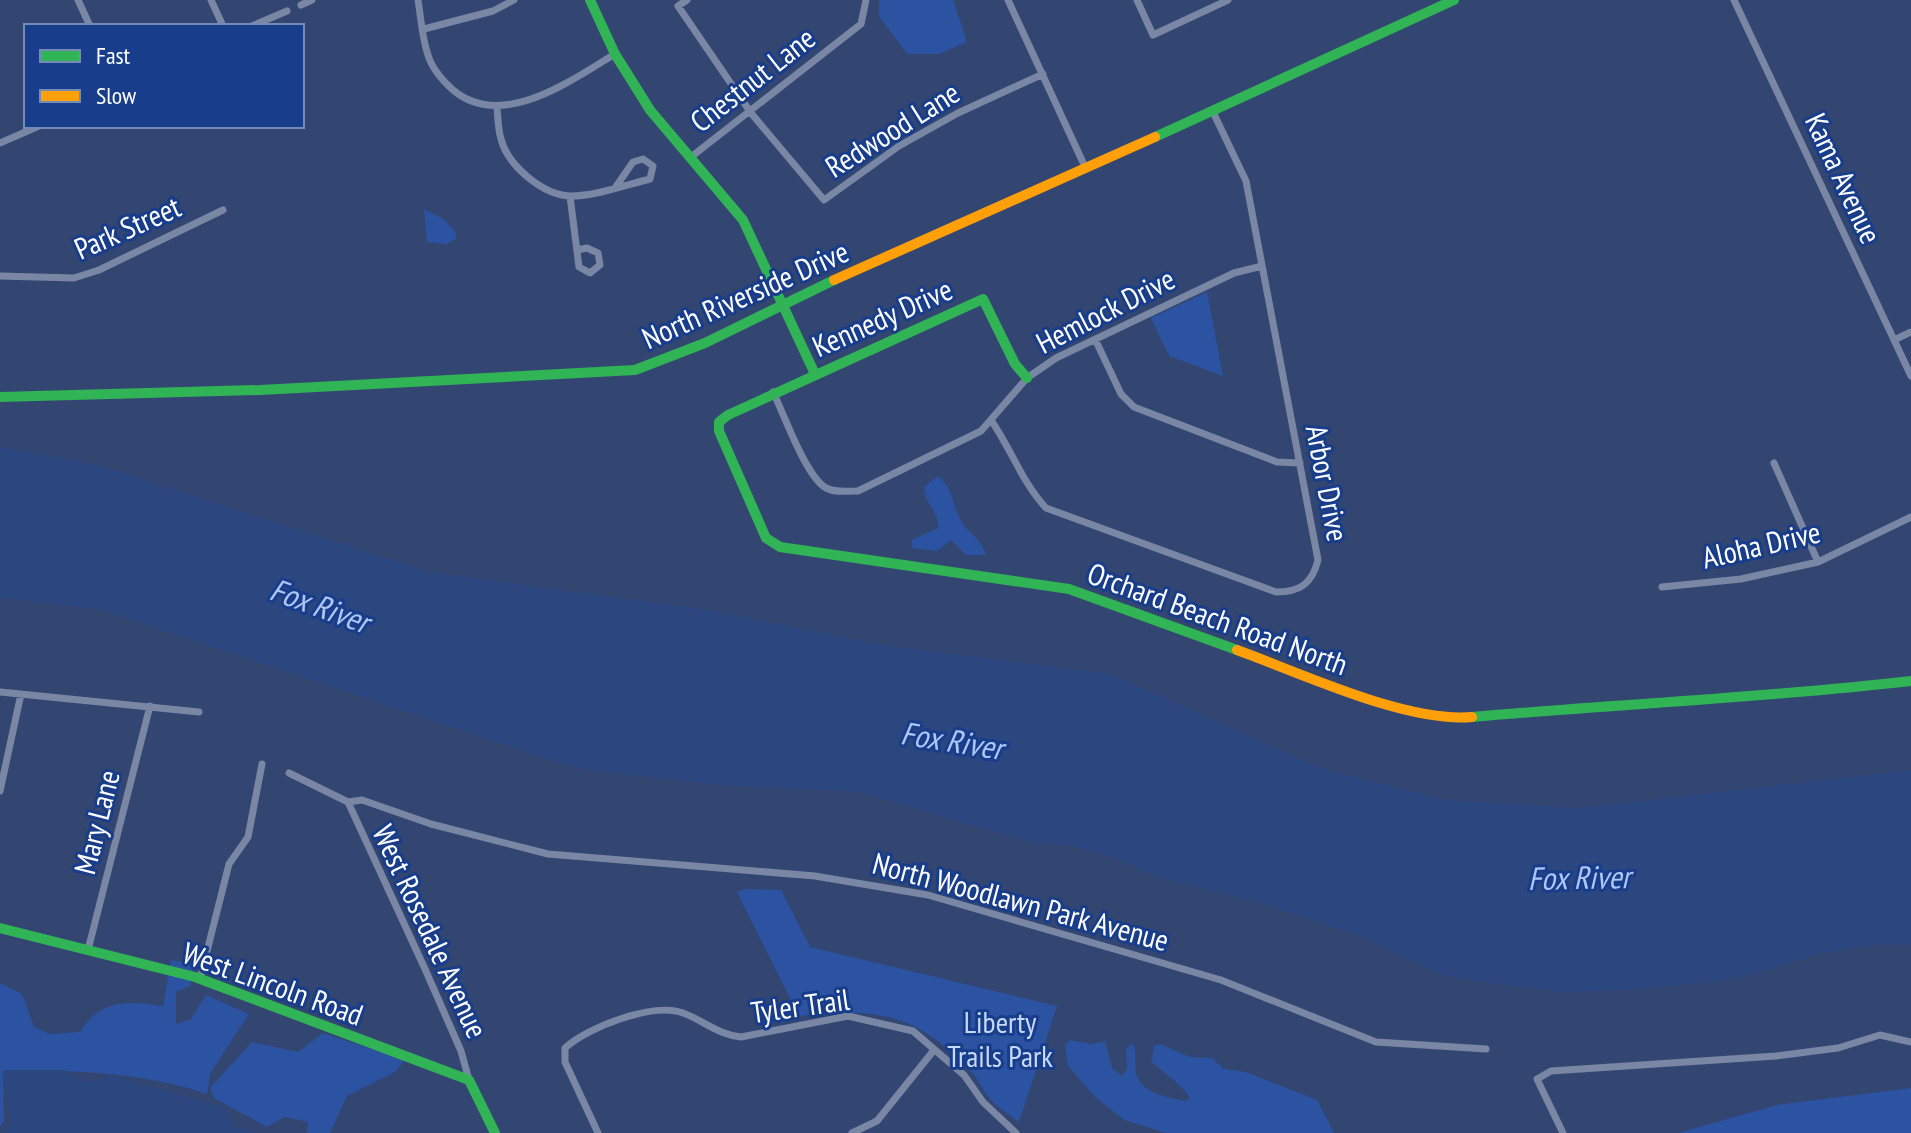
<svg xmlns="http://www.w3.org/2000/svg" width="1911" height="1133" font-family="'PT Sans Narrow',sans-serif">
<style>
.green{fill:#2b53a1}
.water{fill:#2c4780}
.lines{fill:none;stroke-linecap:round;stroke-linejoin:round}
.street{stroke:#7987a5;stroke-width:7}
.fast{stroke:#30b455;stroke-width:10}
.slow{stroke:#ff9f0a;stroke-width:10}
.labels{text-anchor:middle;dominant-baseline:central;stroke-width:6;stroke-linejoin:round;paint-order:stroke}
.street-label{font-size:30px;fill:#fff;stroke:#183d8b}
.park-label{font-size:30px;fill:#c7d9fa;stroke:#183d8b}
.water-label{font-size:32px;font-style:italic;fill:#adc6f5;stroke:#183d8b}
</style>
<rect width="100%" height="100%" fill="#324671"/>
<path class="green" d="M879,0H953L967,42L939,54H907L879,16Z
M424,209L445,220L456,233V239L447,244L427,242Z
M1207,292L1223,376L1169,356L1151,318Z
M938,476C956,489 952,514 967,529C975,537 982,542 986,555H966L951,540L937,551L912,548V540L938,528C939,511 924,503 924,487Z
M745,889L781,890L810,947L1057,1006L1019,1122C1010,1115 998,1108 990,1099C983,1091 979,1081 972,1073C917,1013 877,1007 799,1016L737,892Z
M171,960L194,964L190,986L176,992V1024L191,1019L206,995L249,1014L211,1072L207,1094C142,1072 72,1070 3,1070L4,1122L0,1127V983L22,994L34,1027L49,1034L80,1032C101,998 129,1001 163,1006Z
M323,1033L405,1060L395,1072L347,1096L330,1133H307L308,1122L285,1117L267,1127L214,1098L210,1088L252,1042L298,1052Z
M1070,1040L1091,1044L1105,1041L1112,1068L1122,1076L1127,1069L1126,1049L1133,1043C1137,1054 1134,1063 1136,1074C1142,1094 1167,1097 1185,1101L1190,1098C1182,1084 1163,1073 1151,1061L1154,1046L1160,1044L1190,1057L1212,1058L1224,1069L1246,1072L1317,1100L1334,1133H1166L1124,1120L1094,1096L1068,1066L1065,1045Z
M1911,1088V1133H1678L1777,1105Z"/>
<path class="water" d="M0,447L95,464L429,572L708,610L889,646L1111,674L1325,770L1447,800L1578,808L1911,770V945H1873L1816,954L1763,972L1719,981L1631,990L1564,992L1490,983L1442,975L1360,936L1261,903L1153,876L1118,859L1070,845L1030,842L860,792L719,785L586,770L556,762L103,610L0,598Z
M3,1070H64L86,1082L114,1076L226,1108L233,1126L260,1133H4L11,1125Z"/>
<g class="lines">
<path class="street" d="M78,0L90,26
M211,0L223,26
M418,0C421,18 422,38 428,55C432,69 442,80 453,90C502,131 570,81 615,54
M687,0L678,6L751,113L824,200L899,146L958,113L1043,74
M1008,0L1086,169
M1137,0L1153,35L1228,0
M1734,0L1911,376
M301,5L312,0
M252,26L287,11
M424,29L493,11L514,0
M497,108C498,118 498,129 501,139C508,166 543,195 570,196C596,196 626,185 650,179L653,166L643,159L633,162L615,188
M0,143L39,126
M691,157L861,24L866,0
M570,196L579,267L590,273L600,265L598,253L587,248L577,250
M0,276L74,278L99,270L223,210
M1095,339L1121,394L1134,407L1277,462L1300,463
M1894,340L1911,332
M773,392C784,414 806,477 826,488C836,493 847,491 858,491L981,431L1027,378L1056,358L1234,273L1262,266
M991,420C1011,449 1022,482 1046,508L1276,592C1300,592 1312,584 1318,560L1246,181L1213,112
M1774,463L1818,562
M1662,587L1741,579L1818,562L1911,517
M0,692L199,712
M289,773L348,802
M0,791L21,694
M348,802L362,800L431,824L548,854L815,876L928,895L1221,980L1376,1042L1486,1049
M348,802L425,969L461,1051L469,1080
M88,950L150,706
M200,979L229,864L248,837L262,764
M598,1133L565,1062V1048C588,1027 653,1002 683,1013C703,1020 718,1035 741,1037L848,1016L913,1031L964,1075L983,1102L1016,1133
M852,1133L877,1121L934,1050
M1563,1133L1537,1079L1551,1071L1776,1056L1838,1048L1880,1035L1911,1042"/>
<path class="fast" d="M590,0L615,54L650,110L743,220L814,372
M1155,137L1454,0
M1027,378L1015,364L983,299L728,415L719,422V431L766,538L780,547L1069,589L1237,650
M0,397L260,390L635,370L705,343L834,280
M1472,717C1619,704 1765,698 1911,681
M0,928L195,977L469,1080L495,1133"/>
<path class="slow" d="M834,280L1155,137
M1237,650C1301,673 1406,723 1472,717"/>
</g>
<g class="labels">
<g class="street-label">
<text transform="translate(752 79) rotate(-38)">Chestnut Lane</text>
<text transform="translate(892 129) rotate(-32)">Redwood Lane</text>
<text transform="translate(1844 178) rotate(65)">Kama Avenue</text>
<text transform="translate(127 227) rotate(-24)">Park Street</text>
<text transform="translate(745 294) rotate(-24)">North Riverside Drive</text>
<text transform="translate(1105 310) rotate(-27)">Hemlock Drive</text>
<text transform="translate(882 317) rotate(-24)">Kennedy Drive</text>
<text transform="translate(1328 483) rotate(79)">Arbor Drive</text>
<text transform="translate(1761 544) rotate(-13)">Aloha Drive</text>
<text transform="translate(1218 618) rotate(20)">Orchard Beach Road North</text>
<text transform="translate(96 822) rotate(-76)">Mary Lane</text>
<text transform="translate(1021 901) rotate(15)">North Woodlawn Park Avenue</text>
<text transform="translate(431 931) rotate(65)">West Rosedale Avenue</text>
<text transform="translate(273 983) rotate(20)">West Lincoln Road</text>
<text transform="translate(800 1005) rotate(-8)">Tyler Trail</text>
</g>
<g class="park-label">
<text x="1000" y="1021">Liberty<tspan x="1000" dy="34">Trails Park</tspan></text>
</g>
<g class="water-label">
<text transform="translate(320 605) rotate(20)">Fox River</text>
<text transform="translate(952 740) rotate(9)">Fox River</text>
<text transform="translate(1579 877) rotate(-1)">Fox River</text>
</g>
</g>
<rect x="24" y="24" width="280" height="104" fill="#183d8b" stroke="#748bb9" stroke-width="2"/>
<rect x="40" y="50" width="40" height="12" fill="#30b455" stroke="#748bb9" stroke-width="2"/>
<text x="96" y="64" font-size="24" fill="#ffffff">Fast</text>
<rect x="40" y="90" width="40" height="12" fill="#ff9f0a" stroke="#748bb9" stroke-width="2"/>
<text x="96" y="104" font-size="24" fill="#ffffff">Slow</text>
</svg>
